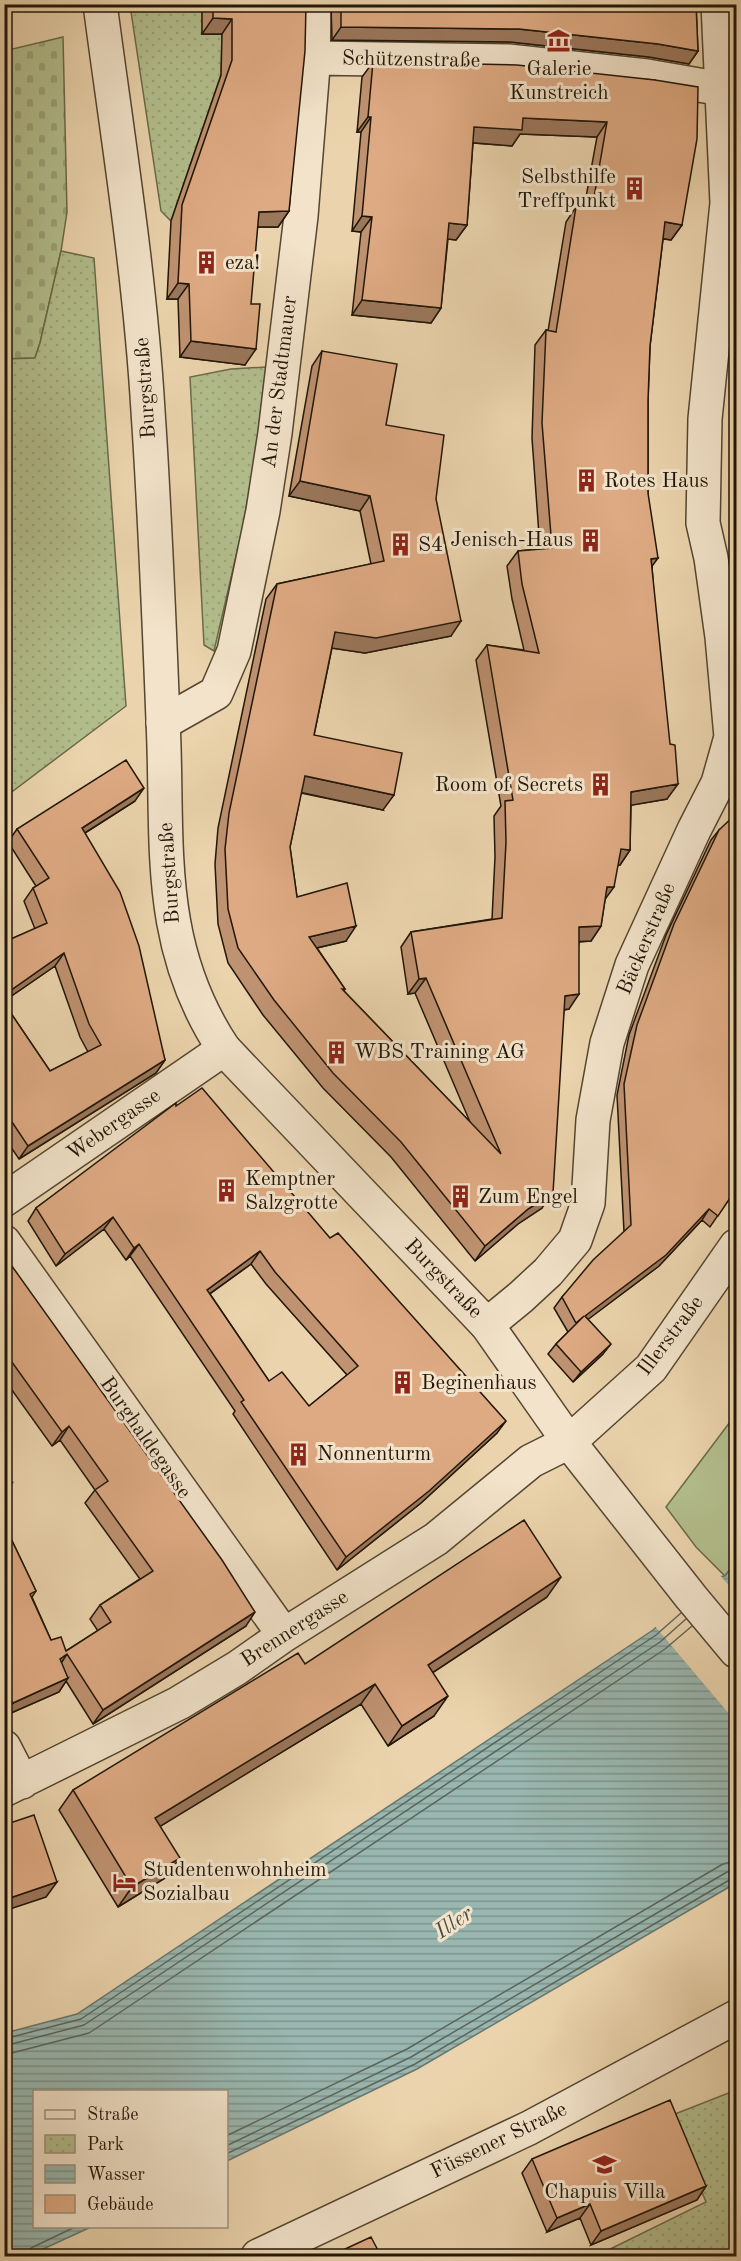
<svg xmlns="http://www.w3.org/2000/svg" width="741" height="2261" font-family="'Old Standard TT',serif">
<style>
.grass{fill:#b3be8d;stroke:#6a6a4a;stroke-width:1.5}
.cemetery{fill:url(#cemetery-stones);stroke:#6a6a4a;stroke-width:1.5}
.park{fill:url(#park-dots);stroke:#6a6a4a;stroke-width:1.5}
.water{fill:url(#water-rules);stroke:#69776d;stroke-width:1.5}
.pier{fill:#ebd4ad}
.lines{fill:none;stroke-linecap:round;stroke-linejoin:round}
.shore{stroke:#5d665c;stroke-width:1.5}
.minor-casing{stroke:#544631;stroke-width:36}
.tertiary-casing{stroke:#544631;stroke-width:36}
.minor{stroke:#f2e3ca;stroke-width:33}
.tertiary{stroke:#f2e3ca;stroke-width:33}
.wall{fill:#bf9271;stroke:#211608;stroke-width:1.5;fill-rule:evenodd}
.shaded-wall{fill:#9b775c;stroke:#211608;stroke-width:1.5}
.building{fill:#deaa83;stroke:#211608;stroke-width:1.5;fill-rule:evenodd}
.labels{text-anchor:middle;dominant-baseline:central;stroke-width:6;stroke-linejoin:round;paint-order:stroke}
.street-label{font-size:21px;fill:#211608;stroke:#f2e3ca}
.poi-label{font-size:21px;fill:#211608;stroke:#f2e3ca;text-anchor:start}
.water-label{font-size:22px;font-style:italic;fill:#4b4e43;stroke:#f2e3ca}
</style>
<defs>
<pattern id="cemetery-stones" width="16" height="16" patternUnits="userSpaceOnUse" patternTransform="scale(1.5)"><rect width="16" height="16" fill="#b3be8d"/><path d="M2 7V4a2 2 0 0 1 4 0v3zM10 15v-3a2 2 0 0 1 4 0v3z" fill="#9aa378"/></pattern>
<pattern id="park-dots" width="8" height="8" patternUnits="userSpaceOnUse" patternTransform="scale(1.5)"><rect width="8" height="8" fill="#b3be8d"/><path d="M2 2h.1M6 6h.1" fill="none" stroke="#9aa378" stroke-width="1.8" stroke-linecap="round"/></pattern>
<pattern id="water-rules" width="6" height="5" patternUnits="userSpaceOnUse" patternTransform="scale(1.5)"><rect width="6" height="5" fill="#99b7b0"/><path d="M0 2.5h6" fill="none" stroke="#7c948d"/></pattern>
</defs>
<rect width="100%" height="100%" fill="#ebd4ad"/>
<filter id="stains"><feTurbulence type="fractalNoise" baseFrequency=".00333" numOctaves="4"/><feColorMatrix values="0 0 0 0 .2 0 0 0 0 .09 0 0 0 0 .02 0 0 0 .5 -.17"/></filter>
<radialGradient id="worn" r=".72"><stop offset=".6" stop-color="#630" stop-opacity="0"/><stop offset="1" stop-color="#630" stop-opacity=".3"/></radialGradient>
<path class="grass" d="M736,1414V1561L725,1576L696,1547L666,1507Z"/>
<path class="cemetery" d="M63,37L67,212L61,251L40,343L35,358L5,359L4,51Z"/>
<path class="park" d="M130,5H202V34H222L221,75L171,221L161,211Z
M61,251L94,258L126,706L5,797V359L35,358L40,343Z
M266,367L255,457L243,526L214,651L204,645L190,377L231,369Z
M736,2090V2256H596L706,2202L670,2116Z"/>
<path class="water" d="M736,1561V1883L417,2069L227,2161L226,2092H34V2226L91,2227L28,2256H5V2033L77,2014L653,1630L712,1578L725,1576Z"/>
<path class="pier" d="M719,1574L736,1594V1722L654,1625L710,1575Z"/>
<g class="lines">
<path class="shore" d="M4,2039L81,2019L656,1635L681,1613
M4,2046L84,2025L660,1642L686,1619
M4,2055L89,2033L665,1649L692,1626
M226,2136L407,2049L723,1864L736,1861
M226,2146L411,2057L727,1872L736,1870
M226,2154L415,2064L731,1879L736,1878
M27,2256L31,2248L77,2226"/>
<defs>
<path id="minor" d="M314,58L508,61L647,76L722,89H736
M163,723L216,693L234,651L263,511L275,433L301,216L313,67L314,4
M4,1200L224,1049
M4,1242L284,1635
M487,1325L521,1297L548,1272L575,1240L588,1203L593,1120L607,1043L632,965L694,830L718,783L731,737L722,637L711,558L703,523L705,419L727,203L718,4
M4,1747L22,1782
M4,1790L179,1703L237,1668L284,1635L436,1539L531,1461L569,1442"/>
<path id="tertiary" d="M100,4C118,140 140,275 148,411C155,514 159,617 163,720C169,839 153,943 224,1049L487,1325L569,1442L691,1597L736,1651
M569,1442L651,1368L736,1246
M258,2256L529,2128L736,2017"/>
</defs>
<use href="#minor" class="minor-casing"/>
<use href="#tertiary" class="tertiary-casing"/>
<use href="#minor" class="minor"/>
<use href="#tertiary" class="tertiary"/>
</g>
<path class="wall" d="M202,4H306L289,211L278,227H257L245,365L180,357L178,299H167L171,221L221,75L222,34H202Z
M331,4H696L698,51L689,64L649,57L510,42L332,40Z
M373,62L655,80L682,225L671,240L663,239L650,346L648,401V493L652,566L667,799L631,805L630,850L620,865H618L605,900L601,926L591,941L579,942L569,1009L564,1010L542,1208L518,1224L475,1261L391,1157L323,1088L263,1015L228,963L218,924L215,864L218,828L266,599L277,584L371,564L360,511L289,496L312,366L322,351L386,425L436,499L451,636L365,653L332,648L314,735L383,810L301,793L290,847L297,897L346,941L317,948L345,989L344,991L470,1122L415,993L408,994L401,947L411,932L492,919L495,857L494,816L501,806L476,660L487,645L524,650L512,599L507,566L518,551L540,549L532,438L535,345L546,330L548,331L566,222L576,207L584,208L597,137L520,134L512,146L473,143L467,225L456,240L448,239L441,308L431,323L352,315L361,232L352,231L361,132H357L362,77Z
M135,801L85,833L165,1060L156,1073L19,1159L4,1137V1003L50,1071L88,1052L80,1037L55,966L4,1001V942L35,929L24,901L33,888L36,886L8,842L17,829Z
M719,830L736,1189L710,1227L702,1220L659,1266L588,1319L603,1354L573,1382L548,1354L556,1344L568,1332L554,1308L562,1297L624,1232L617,1095L629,1035L666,935L711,840Z
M176,1106L497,1433L421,1503L337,1570L233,1414L235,1411L130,1256L126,1260L104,1229L56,1266L28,1221L36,1208ZM251,1264L266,1284L347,1375L309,1406L269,1381L210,1294Z
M4,1255L246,1626L93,1724L66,1681L59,1692L4,1716V1524L36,1591L32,1597L51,1640L66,1651L98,1631L90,1619L100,1605L140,1579L85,1503L95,1490L60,1440L52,1446L4,1379Z
M547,1597L433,1672L434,1716L388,1746L361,1704L160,1826L165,1878L118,1907L59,1810L73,1790L305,1664Z
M532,2159L706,2186L697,2200L591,2245L580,2218L547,2232L522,2173Z"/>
<path class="shaded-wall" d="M213,18L232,19L222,34H202Z
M341,27L519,29L658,44L698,51L689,64L649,57L510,42L332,40Z
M368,117H371L361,132H357Z
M523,118L607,122L597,137L520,134L512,146L463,142L474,127Z
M289,211L278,227H248L259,212Z
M362,216L372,217L361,232L352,231Z
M665,222L682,225L671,240L654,237Z
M449,223L467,225L456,240L439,238Z
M178,283L189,284L178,299H167Z
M362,300L441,308L431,323L352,315Z
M191,341L256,349L245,365L180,357Z
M300,481L370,496L360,511L289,496Z
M658,558L647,573L651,559Z
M461,621L451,636L365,653L324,647L335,632Z
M305,776L394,795L383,810L294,791Z
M678,784L667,799L621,807L631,792Z
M144,788L135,801L72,841L82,828Z
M621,849L630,850L620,865H610Z
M607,887H614L603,902Z
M356,926L346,941L299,952L309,937Z
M601,926L591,941L569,942L579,927Z
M64,953L55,966L4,1001V995Z
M426,978L415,993L408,994L419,979Z
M579,994L569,1009L554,1011L565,996Z
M165,1060L156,1073L19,1159L28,1146Z
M553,1193L542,1208L518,1224L475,1261L485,1246L528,1209Z
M709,1209L702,1220L659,1266L578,1327L585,1316Z
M113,1217L104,1229L56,1266L65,1254Z
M139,1244L130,1256L126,1260L134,1248Z
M260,1251L251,1264L198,1302L207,1290Z
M611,1344L603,1354L573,1382L581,1372Z
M506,1421L497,1433L421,1503L337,1570L346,1557Z
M69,1426L60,1440L52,1446L62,1432Z
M12,1483L4,1494V1486Z
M561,1577L547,1597L414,1685L428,1665Z
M255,1612L246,1626L93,1724L103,1710Z
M67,1654L58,1668L60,1659Z
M68,1678L59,1692L4,1716V1715L13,1703Z
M375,1684L361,1704L141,1838L155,1818Z
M448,1696L434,1716L388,1746L402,1726Z
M180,1858L165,1878L118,1907L132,1887Z
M57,1882L46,1897L4,1911V1900Z
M706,2186L697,2200L591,2245L601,2231Z
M590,2204L580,2218L547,2232L557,2218Z"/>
<path class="building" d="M213,4H306L305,51L289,211L259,212L251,304H260L256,349L191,341L189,284L178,283L182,205L232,60V19L213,18Z
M341,4H696L698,51L658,44L519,29L341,27Z
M373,62L517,65L655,80L698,87L697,139L682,225L665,222L650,346L648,401V493L658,558L651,559L670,744L675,745L678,784L631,792L630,850L621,849L614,887H607L601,926L579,927V994L565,996L553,1193L528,1209L485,1246L401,1142L333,1073L274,1000L238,948L228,909L225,849L229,813L277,584L384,561L370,496L300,481L322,351L397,364L386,425L444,435L436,499L461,621L376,638L335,632L314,735L402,753L394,795L305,776L290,847L297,897L347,883L356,926L309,937L345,989H342L501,1154L426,978L419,979L411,932L502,918L506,842L505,801L513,800L487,645L539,653L522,584L518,551L552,548L542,423L546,330L556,332L576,207L592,209L607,122L523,118L522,130L474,127L467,225L449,223L441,308L362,300L372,217L362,216L371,117H368Z
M126,760L144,788L82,828L120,892L139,946L165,1060L28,1146L4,1110V1003L50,1071L101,1045L89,1024L64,953L4,995V942L47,923L33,888L49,878L17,829Z
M736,814V1189L718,1216L709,1209L666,1255L585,1316L611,1344L581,1372L556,1344L584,1316L576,1323L562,1297L593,1260L631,1225L624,1084L637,1025L674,924L719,830Z
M202,1088L330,1238L338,1233L506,1421L429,1491L346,1557L241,1402L244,1400L139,1244L134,1248L113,1217L65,1254L36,1208L176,1103V1106ZM260,1251L275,1272L358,1366L309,1406L282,1372L269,1381L207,1290Z
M4,1255L222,1560L255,1612L103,1710L67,1654L60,1659L68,1678L13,1703L4,1690V1524L36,1591L30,1594L51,1640L61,1637L66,1651L111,1622L100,1605L153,1571L95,1490L108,1481L69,1426L62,1432L4,1351Z
M4,1466L12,1483L4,1486Z
M524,1520L561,1577L428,1665L448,1696L402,1726L375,1684L155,1818L180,1858L132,1887L73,1790L298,1653L305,1664Z
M34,1815L57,1882L4,1900V1825Z
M670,2100L706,2186L601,2231L590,2204L557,2218L532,2159Z
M371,2237L381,2256H330Z"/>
<defs>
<symbol id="museum-bare" viewBox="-9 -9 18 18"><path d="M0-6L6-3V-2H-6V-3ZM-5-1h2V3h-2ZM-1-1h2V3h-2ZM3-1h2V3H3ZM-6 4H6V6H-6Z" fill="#8f2418" stroke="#f2e3ca" stroke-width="2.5" paint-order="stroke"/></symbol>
<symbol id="building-bare" viewBox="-9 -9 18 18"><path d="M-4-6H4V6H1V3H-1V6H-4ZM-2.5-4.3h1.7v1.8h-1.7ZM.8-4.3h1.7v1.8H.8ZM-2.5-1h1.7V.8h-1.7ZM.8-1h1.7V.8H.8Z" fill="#8f2418" stroke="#f2e3ca" stroke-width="2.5" paint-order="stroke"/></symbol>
<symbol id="hotel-bare" viewBox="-9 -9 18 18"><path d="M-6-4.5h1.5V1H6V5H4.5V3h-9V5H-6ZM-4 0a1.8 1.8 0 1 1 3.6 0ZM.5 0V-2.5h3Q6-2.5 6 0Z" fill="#8f2418" stroke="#f2e3ca" stroke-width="2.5" paint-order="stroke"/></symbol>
<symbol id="school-bare" viewBox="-9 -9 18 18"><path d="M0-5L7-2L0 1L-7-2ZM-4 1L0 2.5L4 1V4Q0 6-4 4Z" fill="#8f2418" stroke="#f2e3ca" stroke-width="2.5" paint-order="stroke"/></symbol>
</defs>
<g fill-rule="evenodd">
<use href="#museum-bare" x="542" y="24" width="33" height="33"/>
<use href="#building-bare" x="618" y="172" width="33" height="33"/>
<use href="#building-bare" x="190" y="246" width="33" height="33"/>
<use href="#building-bare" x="570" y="464" width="33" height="33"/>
<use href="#building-bare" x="574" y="524" width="33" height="33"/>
<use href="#building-bare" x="384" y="528" width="33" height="33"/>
<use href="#building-bare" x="584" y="768" width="33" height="33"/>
<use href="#building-bare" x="320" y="1036" width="33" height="33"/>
<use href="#building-bare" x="210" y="1174" width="33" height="33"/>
<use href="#building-bare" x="444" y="1180" width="33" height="33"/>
<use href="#building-bare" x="386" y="1366" width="33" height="33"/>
<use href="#building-bare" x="282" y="1438" width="33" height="33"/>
<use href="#hotel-bare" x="108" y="1866" width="33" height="33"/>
<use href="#school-bare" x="588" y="2148" width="33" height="33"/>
</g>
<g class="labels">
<g class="street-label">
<text transform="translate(411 60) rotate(1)">Schützenstraße</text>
<text transform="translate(280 382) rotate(-83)">An der Stadtmauer</text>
<text transform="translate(146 388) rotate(-94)">Burgstraße</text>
<text transform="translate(170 873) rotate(-94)">Burgstraße</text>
<text transform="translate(647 939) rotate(-67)">Bäckerstraße</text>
<text transform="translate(114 1125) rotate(-35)">Webergasse</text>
<text transform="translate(443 1279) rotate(46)">Burgstraße</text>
<text transform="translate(671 1336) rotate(-53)">Illerstraße</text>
<text transform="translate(145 1438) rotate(55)">Burghaldegasse</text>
<text transform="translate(295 1629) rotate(-33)">Brennergasse</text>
<text transform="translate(499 2141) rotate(-26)">Füssener Straße</text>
</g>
<g class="poi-label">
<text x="559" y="69" text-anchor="middle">Galerie<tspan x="559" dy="24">Kunstreich</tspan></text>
<text x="616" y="177" text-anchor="end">Selbsthilfe<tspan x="616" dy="24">Treffpunkt</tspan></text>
<text x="225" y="263">eza!</text>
<text x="604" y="481">Rotes Haus</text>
<text x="573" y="540" text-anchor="end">Jenisch-Haus</text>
<text x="418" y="545">S4</text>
<text x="583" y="785" text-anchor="end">Room of Secrets</text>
<text x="354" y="1052">WBS Training AG</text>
<text x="245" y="1179">Kemptner<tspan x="245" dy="24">Salzgrotte</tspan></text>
<text x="478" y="1197">Zum Engel</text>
<text x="421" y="1383">Beginenhaus</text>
<text x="317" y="1454">Nonnenturm</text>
<text x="143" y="1870">Studentenwohnheim<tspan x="143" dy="24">Sozialbau</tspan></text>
<text x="605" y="2192" text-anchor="middle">Chapuis Villa</text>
</g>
<g class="water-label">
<text transform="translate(454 1923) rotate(-34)">Iller</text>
</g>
</g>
<rect width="741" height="2261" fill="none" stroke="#ebd4ad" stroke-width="24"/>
<rect x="6" y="6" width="729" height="2249" fill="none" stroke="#211608" stroke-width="3"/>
<rect x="12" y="12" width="717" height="2237" fill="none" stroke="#211608" stroke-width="1.5"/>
<rect x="33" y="2090" width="195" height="138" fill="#f2e3ca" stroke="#9e917c" stroke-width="1.5"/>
<rect x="45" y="2110" width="30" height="9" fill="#f2e3ca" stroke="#9e917c" stroke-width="1.5"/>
<text x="87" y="2120" font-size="18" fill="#211608">Straße</text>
<rect x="45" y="2135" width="30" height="18" fill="url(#park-dots)" stroke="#9e917c" stroke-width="1.5"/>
<text x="87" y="2150" font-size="18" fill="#211608">Park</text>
<rect x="45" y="2165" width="30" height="18" fill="url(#water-rules)" stroke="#9e917c" stroke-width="1.5"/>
<text x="87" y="2180" font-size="18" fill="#211608">Wasser</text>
<rect x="45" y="2195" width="30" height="18" fill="#deaa83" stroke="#9e917c" stroke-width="1.5"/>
<text x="87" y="2210" font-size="18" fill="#211608">Gebäude</text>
<rect width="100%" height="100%" filter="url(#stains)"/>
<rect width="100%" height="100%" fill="url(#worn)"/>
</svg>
